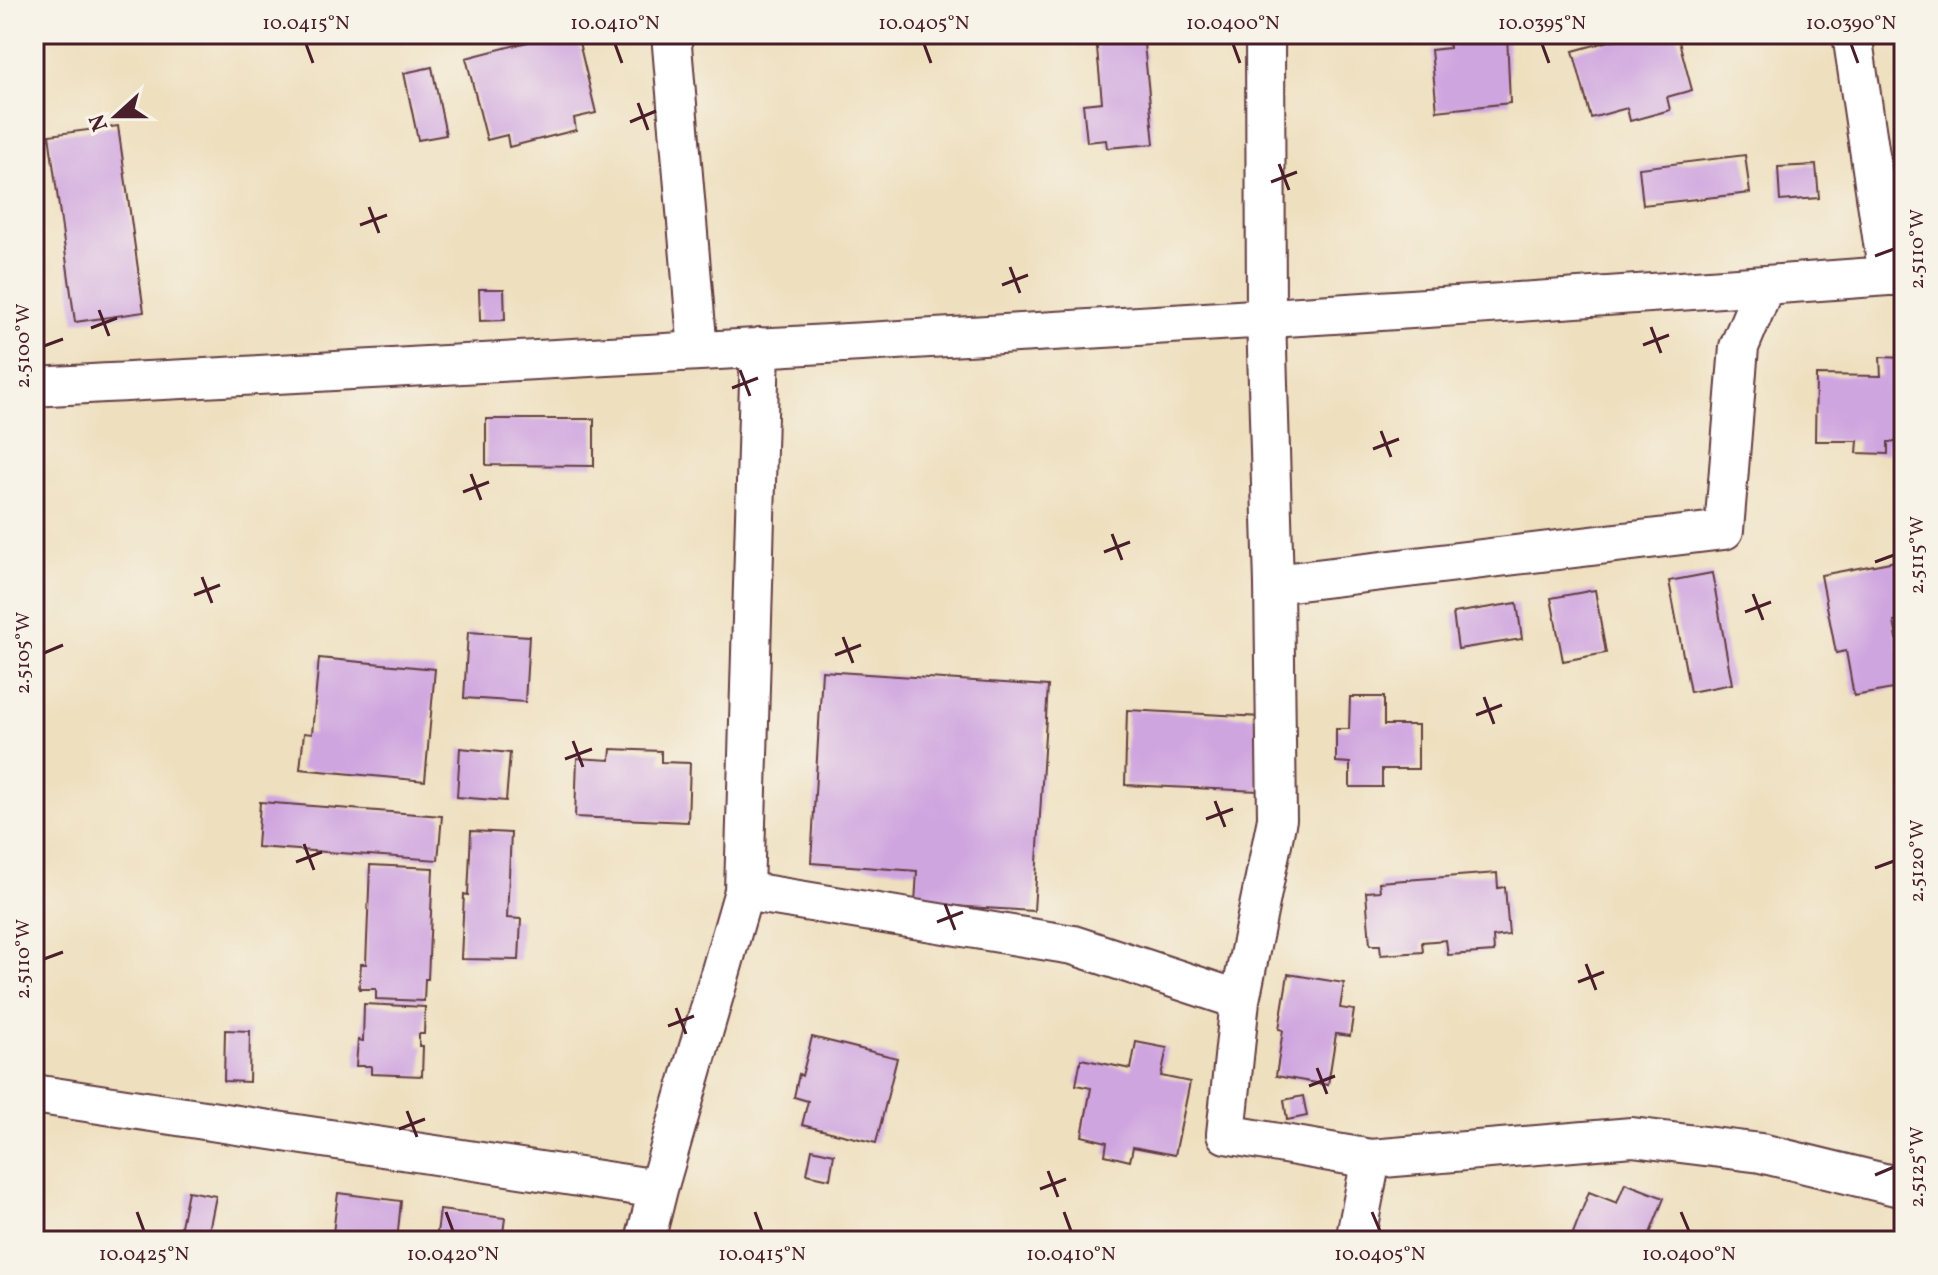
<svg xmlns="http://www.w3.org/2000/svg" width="1938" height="1275" font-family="Vollkorn,serif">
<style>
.building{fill:#cfa5df}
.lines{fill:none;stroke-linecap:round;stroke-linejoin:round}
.minor-casing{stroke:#633c41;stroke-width:42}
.minor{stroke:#fff;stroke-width:38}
.ticks{fill:none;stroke:#4a1f2b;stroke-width:3}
.neatline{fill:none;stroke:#4a1f2b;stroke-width:3}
.ticks-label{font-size:20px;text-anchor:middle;fill:#4a1f2b}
</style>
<rect width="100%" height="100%" fill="#f7f3e8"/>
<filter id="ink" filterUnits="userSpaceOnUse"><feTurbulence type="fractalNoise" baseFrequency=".0125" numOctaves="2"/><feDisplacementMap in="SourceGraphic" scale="16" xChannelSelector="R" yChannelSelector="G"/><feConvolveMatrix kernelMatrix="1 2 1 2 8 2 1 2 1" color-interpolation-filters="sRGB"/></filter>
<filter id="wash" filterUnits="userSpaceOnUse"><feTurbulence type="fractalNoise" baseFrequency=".006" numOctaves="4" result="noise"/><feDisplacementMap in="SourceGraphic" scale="32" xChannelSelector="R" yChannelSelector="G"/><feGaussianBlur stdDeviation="1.8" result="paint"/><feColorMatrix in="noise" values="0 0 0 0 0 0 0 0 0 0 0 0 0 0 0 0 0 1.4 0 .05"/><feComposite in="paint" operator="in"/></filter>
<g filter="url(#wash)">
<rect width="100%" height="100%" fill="#eedfbe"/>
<g id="blocks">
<path class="building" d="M558,34H577L596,113L574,118L576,130L509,147L507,135L487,140L466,58Z
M1132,34H1143L1154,144L1107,148L1106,140L1087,142L1083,104L1102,102L1096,38Z
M1448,34H1507L1510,103L1437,111L1431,50L1449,48Z
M1635,34H1677L1692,90L1667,97L1670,110L1630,121L1627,108L1591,118L1573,51Z
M432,67L446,135L418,140L404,73Z
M118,126L144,312L75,322L49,135Z
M1745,155L1750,193L1643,205L1639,168Z
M1816,165L1819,198L1780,201L1778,167Z
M479,289H504L505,320L480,321Z
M1880,357L1904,358V442H1888V454L1857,453L1858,441H1815L1816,375L1881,376Z
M486,419H594V466L486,465Z
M1901,560L1904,577V621L1894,622L1904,676V687L1854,696L1846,651L1836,653L1821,575Z
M1712,573L1732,684L1690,692L1669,581Z
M1595,590L1606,653L1563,661L1551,598Z
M1517,603L1522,639L1458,649L1453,613Z
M468,632L529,636L525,702L464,698Z
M319,658L435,669L425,781L300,769L304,733L312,734Z
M822,671L1048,686L1034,911L915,904L917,871L811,863Z
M1350,697H1384V725H1418V769H1382V787H1350V763L1336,762V729H1349Z
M1127,710L1262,717L1259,791L1125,785Z
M460,748L510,753L506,801L457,797Z
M611,749L661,751V762L690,763L688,822L575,817L577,758L610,760Z
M260,802L442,816L438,860L257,847Z
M471,831L511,833L507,918L521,919L519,960L461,959L464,894L468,895Z
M370,865L433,868L428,979H425L424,1001L376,999V989H359L361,964H366Z
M1497,873L1498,888L1505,887L1509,935L1493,937L1494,952L1448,955L1446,940L1422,942L1423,952L1381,955L1380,945H1370L1366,892L1380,891L1379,882Z
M1288,974L1344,983L1340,1008L1354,1010L1350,1036L1336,1034L1328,1085L1276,1076L1283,1030L1279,1029Z
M364,1004L425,1007L424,1034H419V1046H423L422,1076L371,1074V1066H356L358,1040L363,1041Z
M225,1030L250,1031L249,1082L224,1081Z
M812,1037L897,1058L876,1143L802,1125L808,1101L794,1097L799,1074L802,1076Z
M1136,1042L1167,1048L1161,1076L1190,1082L1175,1155L1133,1147L1130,1161L1105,1155L1107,1142L1082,1136L1091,1088L1076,1085L1081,1059L1131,1069Z
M1303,1096L1307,1116L1287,1120L1284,1100Z
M812,1149L834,1154L830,1179L807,1174Z
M1625,1183L1664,1198L1647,1241H1570L1589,1192L1617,1203Z
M188,1191L216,1196L207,1241H178Z
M338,1193L401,1201L397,1241H332Z
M440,1210L505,1218L502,1241H436Z"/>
</g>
</g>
<g filter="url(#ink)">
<use href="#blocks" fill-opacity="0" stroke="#633c41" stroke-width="2"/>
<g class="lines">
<defs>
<path id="minor" d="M671,34L698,351
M1265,34L1266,317L1274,584L1277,819L1240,1000L1226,1134L1371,1159L1632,1137L1761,1153L1904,1188
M1852,34L1888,276
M34,387C652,354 1271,322 1888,276H1904
M1274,584L1724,530L1739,347L1765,285
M744,891L1073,945L1240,1000
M34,1094L658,1189
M645,1241L658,1189L744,891L760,347
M1355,1241L1371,1159"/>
</defs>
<use href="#minor" class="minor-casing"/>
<use href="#minor" class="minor"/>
</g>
</g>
<path class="ticks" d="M306,44L313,63M615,44L622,63M924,44L931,63M1233,44L1240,63M1542,44L1549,63M1851,44L1858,63M638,103L648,130M630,122L656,111M1279,164L1289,190M1271,182L1297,172M369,207L379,233M360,225L387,215M1875,256L1894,249M1010,267L1020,293M1002,285L1028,275M99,310L109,336M1651,327L1661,353M91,328L117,318M1643,345L1669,335M44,346L63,339M740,370L750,396M732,388L758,378M1381,431L1391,457M1373,449L1399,439M471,474L481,500M463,492L489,482M1112,534L1122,560M1104,552L1130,542M1875,562L1894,555M202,577L212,603M1753,594L1763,620M194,595L220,585M1745,612L1771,602M843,637L853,663M44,653L63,645M835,655L861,645M1484,697L1494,724M1476,715L1502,705M573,741L583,767M565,759L592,749M1215,801L1225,827M1206,819L1233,809M304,844L314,870M296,862L322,852M1875,868L1894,861M945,904L955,930M937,922L963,912M44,959L63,952M1586,964L1596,990M1578,982L1604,972M676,1008L686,1034M668,1026L694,1016M1317,1068L1327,1094M1309,1086L1335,1076M407,1111L417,1137M399,1129L425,1119M1048,1171L1058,1197M1875,1175L1894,1167M1040,1189L1066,1179M137,1212L144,1231M446,1212L453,1231M755,1212L762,1231M1064,1212L1071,1231M1372,1212L1380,1231M1681,1212L1689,1231"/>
<rect width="1938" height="1275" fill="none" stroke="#f7f3e8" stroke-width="88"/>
<g transform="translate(116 116) rotate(249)" stroke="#f7f3e8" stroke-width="6" paint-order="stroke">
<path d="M0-6L14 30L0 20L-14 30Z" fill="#4a1f2b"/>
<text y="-12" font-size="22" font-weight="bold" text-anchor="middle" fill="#4a1f2b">N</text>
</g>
<rect x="44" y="44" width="1850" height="1187" class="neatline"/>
<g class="ticks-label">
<text x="306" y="29">10.0415°N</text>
<text x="615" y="29">10.0410°N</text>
<text x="924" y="29">10.0405°N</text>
<text x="1233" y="29">10.0400°N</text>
<text x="1542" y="29">10.0395°N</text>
<text x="1851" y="29">10.0390°N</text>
<text transform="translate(1916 249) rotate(-90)" y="7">2.5110°W</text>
<text transform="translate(22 346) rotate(-90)" y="7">2.5100°W</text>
<text transform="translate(1916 555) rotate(-90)" y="7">2.5115°W</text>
<text transform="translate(22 653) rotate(-90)" y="7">2.5105°W</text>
<text transform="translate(1916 861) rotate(-90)" y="7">2.5120°W</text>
<text transform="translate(22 959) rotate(-90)" y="7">2.5110°W</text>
<text transform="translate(1916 1167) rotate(-90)" y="7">2.5125°W</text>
<text x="144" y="1260">10.0425°N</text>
<text x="453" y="1260">10.0420°N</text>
<text x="762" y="1260">10.0415°N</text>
<text x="1071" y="1260">10.0410°N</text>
<text x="1380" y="1260">10.0405°N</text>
<text x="1689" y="1260">10.0400°N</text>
</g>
</svg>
